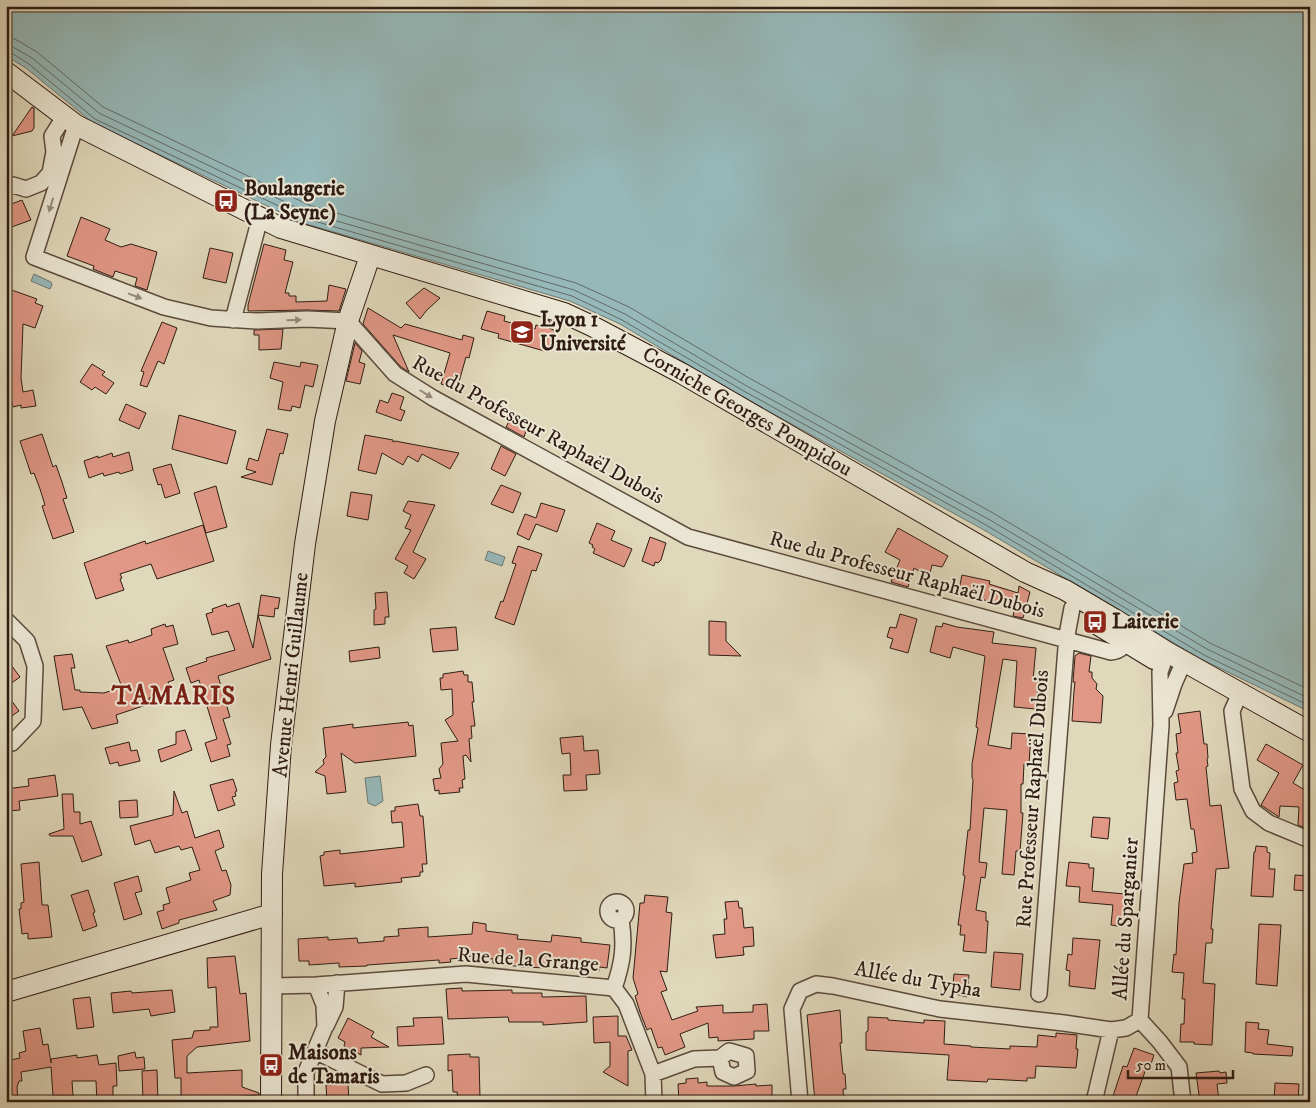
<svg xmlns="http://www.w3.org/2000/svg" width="1316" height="1108" font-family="'IM FELL DW Pica',serif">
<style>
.water{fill:#96b8b8;stroke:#6d7a76}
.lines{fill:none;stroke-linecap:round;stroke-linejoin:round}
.shore{stroke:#626a66;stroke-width:1}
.building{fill:#e09785;stroke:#2f1c13}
.street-casing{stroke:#5b4b3d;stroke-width:18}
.secondary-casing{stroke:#2f1c13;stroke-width:22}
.street{stroke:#ebe6d3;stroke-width:15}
.secondary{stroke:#ebe6d3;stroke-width:20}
.oneway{fill:#968b7d}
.labels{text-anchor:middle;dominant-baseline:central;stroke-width:4;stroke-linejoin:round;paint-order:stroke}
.poi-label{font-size:21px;font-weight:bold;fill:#2f1c13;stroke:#ebe6d3;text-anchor:start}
.street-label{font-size:21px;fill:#2f1c13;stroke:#ebe6d3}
.district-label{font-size:26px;font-weight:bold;letter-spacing:1px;fill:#7a1f14;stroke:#ebe6d3}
</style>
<rect width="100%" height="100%" fill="#e0d8bb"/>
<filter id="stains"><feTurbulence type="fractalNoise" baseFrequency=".004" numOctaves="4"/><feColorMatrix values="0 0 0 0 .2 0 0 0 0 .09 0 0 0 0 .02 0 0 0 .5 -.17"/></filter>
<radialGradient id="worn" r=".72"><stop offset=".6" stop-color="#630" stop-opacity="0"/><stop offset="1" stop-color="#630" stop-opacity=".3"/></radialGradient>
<path class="water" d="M6,6H1310V712L1201,659L984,530L739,395L620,324L570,301L303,223L93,123L26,68L6,56Z
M34,274L51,282L52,285L50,289L31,281Z
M488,551L505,557L502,566L485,560Z
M380,776L383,801L375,806L368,803L365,778Z"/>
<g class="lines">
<path class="shore" d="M6,38L15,39L37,52L103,107L309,205L576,283L629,307L749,378L993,513L1210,643L1310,690
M6,45L13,47L32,58L99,113L306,212L574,290L625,314L745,385L990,520L1207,649L1310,699
M6,52H10L29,64L95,119L304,218L572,296L622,320L742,390L986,525L1204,655L1310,706"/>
</g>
<path class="building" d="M32,107L34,108V128L32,131L12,136Z
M22,200L31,220L6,229V206Z
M81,217L110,229L105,240L121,247L131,244L157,252L147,290L135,286L137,278L115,271L113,277L93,269L94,266L67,256Z
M264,244L286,250L284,260L293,262L285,293H289V296H296V302L327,301L329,285L346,289L339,311L307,310L248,311V305Z
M210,248L233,253L226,283L203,278Z
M6,288L37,299L35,303L43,306L35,328L23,324L21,378L23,392L33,390L36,406L21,408V405L13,407L9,387H6Z
M424,288L440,298L426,311L420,319L406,303Z
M368,308L401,328L405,324L462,340L463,335L474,338L469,358L466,357L457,389L441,384L450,353L393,335L409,372L401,367L363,324Z
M487,311L505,316L504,321L535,329L536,325L540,326L543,319L550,321L549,328L554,330V335L548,352L498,338L499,334L481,329Z
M162,322L177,328L164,364L158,361L147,387L140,385L144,372L141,371Z
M283,329L281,349L259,350V335H254V330Z
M355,343L362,351L359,362L365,364L360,384L346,381Z
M274,362L300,367L301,362L318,365L313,387L305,385L300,408L292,406L291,411L278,409L283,382L270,378Z
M92,364L105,372L102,375L114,383L106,394L95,387L92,390L80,382Z
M392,393L404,397L400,409L405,411L401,421L376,412L380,400L388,403Z
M126,404L146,413L139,429L119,420Z
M513,414L529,422L524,437L506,427Z
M179,415L236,431L227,464L172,449Z
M267,429L288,434L283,454L280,453L272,485L241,477L256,472L246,469L249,458L258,461Z
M42,434L53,467L56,465L62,482L67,498L63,499L74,532L53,539L42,506L45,505L40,489L34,473L31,474L20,441Z
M365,435L393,440V442L395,441L459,453L450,469L422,454L418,462L408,456L403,465L382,453L376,474L358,470Z
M501,446L516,454L505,476L491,469Z
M129,452L133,470L120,474L119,472L104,476L103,473L89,478L84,461L98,456V458L112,453L113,457Z
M171,464L180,493L165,498L161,484L158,485L153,469Z
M501,485L521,493L513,513L491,504Z
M216,486L227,527L206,533L194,493Z
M351,492L372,495L368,520L347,516Z
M408,501L435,505L413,552L426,559L414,579L404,573L408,566L395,559L411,530L405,528L411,515L403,511Z
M541,503L565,510L557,532L536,524L529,540L517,534L525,514L536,518Z
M597,523L615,531L611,540L632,549L624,567L593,553L595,549L592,547L593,545L589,543Z
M203,525L214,561L157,579L151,564L120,574L122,578L120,579L124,590L96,599L84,563L145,541L146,544Z
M898,528L948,556L942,567L932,565L929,577L914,568L908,587L891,582L900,560L885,552Z
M650,537L666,543L661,560L658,563L655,562L654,566L642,561Z
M518,546L542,554L536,571L532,570L514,625L495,618L501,601L503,602L516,564L512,563Z
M962,575L990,581L989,584L1018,593L1019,586L1030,592L1023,618L1013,616L1015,607L958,594Z
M387,592L389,617H385V624L374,625V610L376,609L375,593Z
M261,595L280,598L278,609L275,608L274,617L258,615L271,659L218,676L230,717L223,719L231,744L227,745L230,756L211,762L205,743L217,739L199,680L191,683L186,668L207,661L206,658L235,650L228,631L212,635L206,614L213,612L212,609L226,604L227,607L239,603L253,648Z
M900,614L917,619L908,653L890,648L893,639L887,637L890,627L896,628Z
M709,621L726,622V641L741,656L709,655Z
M943,623L957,627L994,632L992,643L1036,648L1033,680L1039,681L1036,709L1014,707L1017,661L1003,659L988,745L1011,749L1012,733L1031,734L1029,764H1024L1023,784H1021V813H1023L1020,851H1016L1014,875L1002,874L1007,810L984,808L979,862L987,863L985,878L981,877L976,910L986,912V921H988L986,953L963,951L965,935H960L961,925H958L965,876L963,875L968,830H970L973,779L972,778V764L978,728L976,727L985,656L953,647L950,658L930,652L936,626L942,627Z
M165,624L166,627L173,625L178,644L163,648L174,680L168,682L171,691L149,698L150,703L146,705L116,715L118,723L92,729L82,707L63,710L54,656L72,654L75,668H71L75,690H80V692L104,693L122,687L106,646L128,640L129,643L152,635L151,629Z
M456,627L458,650L433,652L430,629Z
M379,647L380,658L350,662L349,651Z
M1079,653L1091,656L1089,672H1092V678L1097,684L1096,689L1103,696L1101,723L1072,721L1074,691L1075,682H1073L1075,656Z
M6,658L20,677L6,687Z
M463,671L464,675H468V682H472L474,702H472L475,726H471L472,738L469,739L471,762L466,755L463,756L465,779L462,780L463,788H459L460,792L439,794V790L435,791L433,779L441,778L439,769L443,764L441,743L458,741L445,720L453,715L452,689L441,690L440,678H443V674Z
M6,693L19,711L6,720Z
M1200,711L1204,744H1207L1208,758L1207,759L1208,766L1206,767L1210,806L1221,805L1229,868L1216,869L1211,929H1213L1212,943H1206L1203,983L1215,984L1212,1045L1194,1044V1042H1180L1181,1024H1184L1185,999H1182L1184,973L1172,972L1174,954L1176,955L1179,903L1184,864L1193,863L1192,853L1197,852L1194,829H1191L1187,799L1176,800L1174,783L1178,782L1176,771L1179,770L1176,753H1178L1176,734L1181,733L1178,714Z
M408,722L409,726L413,725L416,756L355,763L341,753L346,792L327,794L325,776L315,772L324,764L323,760L326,757L323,728L353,724V728Z
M185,730L192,750L161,762L158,750L176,744V732Z
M583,736L584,751L598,750L600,774L586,775L587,790L564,791L563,775H571L570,753L562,754L560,738Z
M129,742L131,751L137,750L140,761L119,766L118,762L110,764L105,748Z
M1266,744L1303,765L1293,783L1310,793V830L1298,825L1299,807L1280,806L1279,817L1261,805L1279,773L1257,760Z
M55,775L58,796L19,801L20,810L8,811L6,789L29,786L28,779Z
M233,779L237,791L235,792L236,796L232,797L235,805L218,811L210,785Z
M174,791L182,813L187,811L195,838L219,830L224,847L215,851L222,871L226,870L231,885L230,895L213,901L217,910L179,920V923L162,929L157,912L164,910L163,905L170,903L166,888L191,880L189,873L200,870L192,847L181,850L179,846L155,853L150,840L135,845L130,826L173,815Z
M62,794H73L74,812H80V824L91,821L102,855L82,862L73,836H50L49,834L64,829Z
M137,800L138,817L120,818L119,801Z
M418,804L420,816H423L427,864H422L423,872H420V876L401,878L402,882L355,887V883L324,886L320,856L324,855V852L340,850V854L404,847L402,822L392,823L391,811H395V807Z
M1093,817L1110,818L1108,839L1091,837Z
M1256,846L1267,847V852L1270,853L1269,869H1275L1273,897L1251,896L1254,852H1255Z
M39,862L42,905H48L52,937L28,939V933L22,934L19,909H21V903L24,902L21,864Z
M1069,862L1089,864V868H1094L1092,891L1125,894L1123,927L1111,925L1113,905L1079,902L1080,887L1066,886Z
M1295,875L1310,876V891L1294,890Z
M138,876L142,891L135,893L142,914L124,920L114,883Z
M88,890L95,912L93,913L97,926L83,931L71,895Z
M645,895L668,897L666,912L672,913L667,972L660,971L667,990L661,992L672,1020L698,1011L696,1007L723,1005V1013L753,1012V1005L767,1004L769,1031H754V1039L718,1041V1037L709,1038L708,1023L680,1034L685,1047L665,1055L662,1047L658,1048L651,1028L647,1030L640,1012L635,996L638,994L633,978L640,903H644Z
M738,901L739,908H742L744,928L753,927L754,946L743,947L744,955L716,958L713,935L725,934L724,919H727L725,902Z
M473,922L486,924V931L518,935L517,939L551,942L552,935L581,938V942L610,945L607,968L600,967L599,971L586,969V966L549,961L548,968L522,967L493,963V959L459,955L460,958L450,959L451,962L439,963V960L367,965V966L339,967V963L309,965V961H299L298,939L328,937V940L357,938L358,943L384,941V937L399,936L398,929L428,927V937L472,934Z
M1259,924L1281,925L1277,986L1256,984Z
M1073,938L1100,940L1095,989L1069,986L1070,971L1066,970L1068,954L1072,955Z
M994,952L1023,954L1020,990L991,987Z
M235,956L240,994L246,993L250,1041L197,1047L187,1056V1073L242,1070V1087L259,1093V1095L227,1097V1101L181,1102V1078H175L172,1040L192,1038L194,1031L210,1030V1027H218L216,987L208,988L207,958Z
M954,974L969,975L967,997L952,993Z
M462,988V991L512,990V993H542V997L586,996L587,1022L543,1025V1022H509L508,1017L448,1019L446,989Z
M172,990L175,1012L151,1016L149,1009L113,1013L111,993L131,991L132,993Z
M90,997L94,1027L77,1029L73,999Z
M840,1010L842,1043H840L843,1074H845L846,1089H843L844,1102H815L807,1015Z
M618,1016V1036H626L632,1050L628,1051V1086L603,1072L610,1066V1042L594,1043L593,1017Z
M442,1017L444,1044L398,1046L397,1027L414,1026L413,1018Z
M868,1017L888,1018V1020L924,1023V1020L945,1021L944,1044L971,1046V1047L1010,1049V1046L1037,1047L1038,1035L1056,1037V1033L1077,1035L1076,1049H1078L1076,1068L1036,1066L1035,1078H1027V1081L988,1079L987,1082L947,1080L949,1055L866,1050V1032L868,1031Z
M348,1018L374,1032L371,1037L389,1047L361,1048V1055L344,1046L345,1042L338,1038Z
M1246,1022L1259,1023L1258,1029L1269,1030L1267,1044L1293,1047L1292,1056L1253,1054V1053L1245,1052Z
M40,1028L43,1045L48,1044L51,1063V1059L77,1055V1058L97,1055L99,1065L116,1063L117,1086H113V1102H97L96,1081H72L73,1096H53L51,1067L21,1072L22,1081H19L17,1087L18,1102H6V1061L20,1058L19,1053L26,1051L23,1031Z
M1134,1048L1154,1055L1150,1067L1147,1066L1134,1102H1117L1118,1098L1113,1096L1123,1066L1127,1067Z
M135,1052L136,1058L144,1057L145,1069L119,1071L118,1056Z
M470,1054V1057H479L480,1098L458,1099L457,1092H453L452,1070L448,1071V1055Z
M157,1070L158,1102H143L142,1071Z
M1219,1071L1220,1073L1226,1072L1227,1083L1217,1084L1219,1102H1200L1196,1073Z
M698,1078V1083L707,1082V1086H734L756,1084V1086L772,1085V1102H679L678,1084L686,1083V1079Z
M1275,1083L1299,1084L1298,1102H1274Z
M348,1084L349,1102H327L326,1085Z"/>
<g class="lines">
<defs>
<path id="street" d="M76,125L34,257L164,307L211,318L257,321L307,319L348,321L395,374L433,398L688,537L1111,652C1123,651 1126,643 1132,633
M6,188L13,185L26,189L41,183L50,173L54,152L52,136L64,117
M233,320L260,218
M6,620L27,641L35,666L33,721L12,743L6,745
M1167,652L1160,672L1161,725L1140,1020L1160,1042L1179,1067L1183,1102
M1240,693L1232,711L1242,789L1253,811L1269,823L1310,840
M1165,711L1174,684L1184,661
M608 911a9 9 0 1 1 18 0a9 9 0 1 1-18 0Z
M272,986L316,985L466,974L614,988L626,1004L653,1074L654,1102
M614,988C623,962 625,946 621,919
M1039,994L1067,635L1072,608
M326,1026L335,1007L337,983
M315,1051L382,1084L406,1083L426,1075
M653,1074L694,1059L720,1058L723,1072L734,1077L747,1071L746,1056L729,1051L720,1058
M306,1102V1072L325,1027L324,1005L316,985
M800,1102L792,1009L800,991L816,984L833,986L940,1009L1064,1023L1111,1030L1126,1028L1140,1020
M1094,1102L1111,1030"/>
<path id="secondary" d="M6,72L76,125L281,228L564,313L592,326L681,373L1025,572L1065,590L1116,620L1167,652L1310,732
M1095,623L1154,659
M6,992L272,914
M271,1102L272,874L281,745L305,544L325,421L348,321L370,256"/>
</defs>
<use href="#street" class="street-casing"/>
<use href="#secondary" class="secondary-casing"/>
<use href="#street" class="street"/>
<use href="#secondary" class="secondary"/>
</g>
<defs><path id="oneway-solid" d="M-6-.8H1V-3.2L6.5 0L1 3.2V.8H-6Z" transform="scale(1.25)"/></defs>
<g class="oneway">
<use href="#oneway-solid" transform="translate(51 205) rotate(107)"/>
<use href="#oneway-solid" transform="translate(135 296) rotate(21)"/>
<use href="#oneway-solid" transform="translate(294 320) rotate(-2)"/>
<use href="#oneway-solid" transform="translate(426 394) rotate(32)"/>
</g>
<defs>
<symbol id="bus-square" viewBox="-11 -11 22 22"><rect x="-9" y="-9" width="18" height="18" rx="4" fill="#8f2418" stroke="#ebe6d3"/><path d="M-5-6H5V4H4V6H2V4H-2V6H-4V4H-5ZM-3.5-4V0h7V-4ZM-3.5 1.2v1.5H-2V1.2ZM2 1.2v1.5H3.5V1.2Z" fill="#fff"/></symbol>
<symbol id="university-square" viewBox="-11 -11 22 22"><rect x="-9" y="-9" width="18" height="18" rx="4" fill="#8f2418" stroke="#ebe6d3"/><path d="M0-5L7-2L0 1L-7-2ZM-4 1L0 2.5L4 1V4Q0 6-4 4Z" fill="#fff"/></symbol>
</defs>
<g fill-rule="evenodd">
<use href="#bus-square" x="212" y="187" width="28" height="28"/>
<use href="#university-square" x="508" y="318" width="28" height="28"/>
<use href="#bus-square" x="1081" y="608" width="28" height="28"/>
<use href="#bus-square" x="257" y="1051" width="28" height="28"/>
</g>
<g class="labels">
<g class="poi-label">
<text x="244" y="189">Boulangerie<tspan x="244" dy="24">(La Seyne)</tspan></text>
<text x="540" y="320">Lyon 1<tspan x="540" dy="24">Université</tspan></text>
<text x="1112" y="622">Laiterie</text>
<text x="288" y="1053">Maisons<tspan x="288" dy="24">de Tamaris</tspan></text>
</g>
<g class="street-label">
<text transform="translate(747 412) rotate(30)">Corniche Georges Pompidou</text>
<text transform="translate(538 430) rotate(29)">Rue du Professeur Raphaël Dubois</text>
<text transform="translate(907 575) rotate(15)">Rue du Professeur Raphaël Dubois</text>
<text transform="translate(291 675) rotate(-84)">Avenue Henri Guillaume</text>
<text transform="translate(1033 799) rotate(-86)">Rue Professeur Raphaël Dubois</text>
<text transform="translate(1126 919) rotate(-86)">Allée du Sparganier</text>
<text transform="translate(528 960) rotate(4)">Rue de la Grange</text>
<text transform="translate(918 980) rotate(10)">Allée du Typha</text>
</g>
<g class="district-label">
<text x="174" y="696">TAMARIS</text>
</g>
</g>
<rect width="1316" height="1108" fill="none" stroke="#e0d8bb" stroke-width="25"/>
<rect x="8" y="8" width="1301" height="1093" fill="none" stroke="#2f1c13" stroke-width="2.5"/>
<rect x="12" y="12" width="1291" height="1083" fill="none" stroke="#2f1c13"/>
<path d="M1128 1070v8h105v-8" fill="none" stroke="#2f1c13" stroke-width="2.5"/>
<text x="1136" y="1070" font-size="15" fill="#2f1c13" stroke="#ebe6d3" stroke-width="4" paint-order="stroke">50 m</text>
<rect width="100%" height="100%" filter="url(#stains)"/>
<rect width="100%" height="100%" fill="url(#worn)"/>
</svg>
